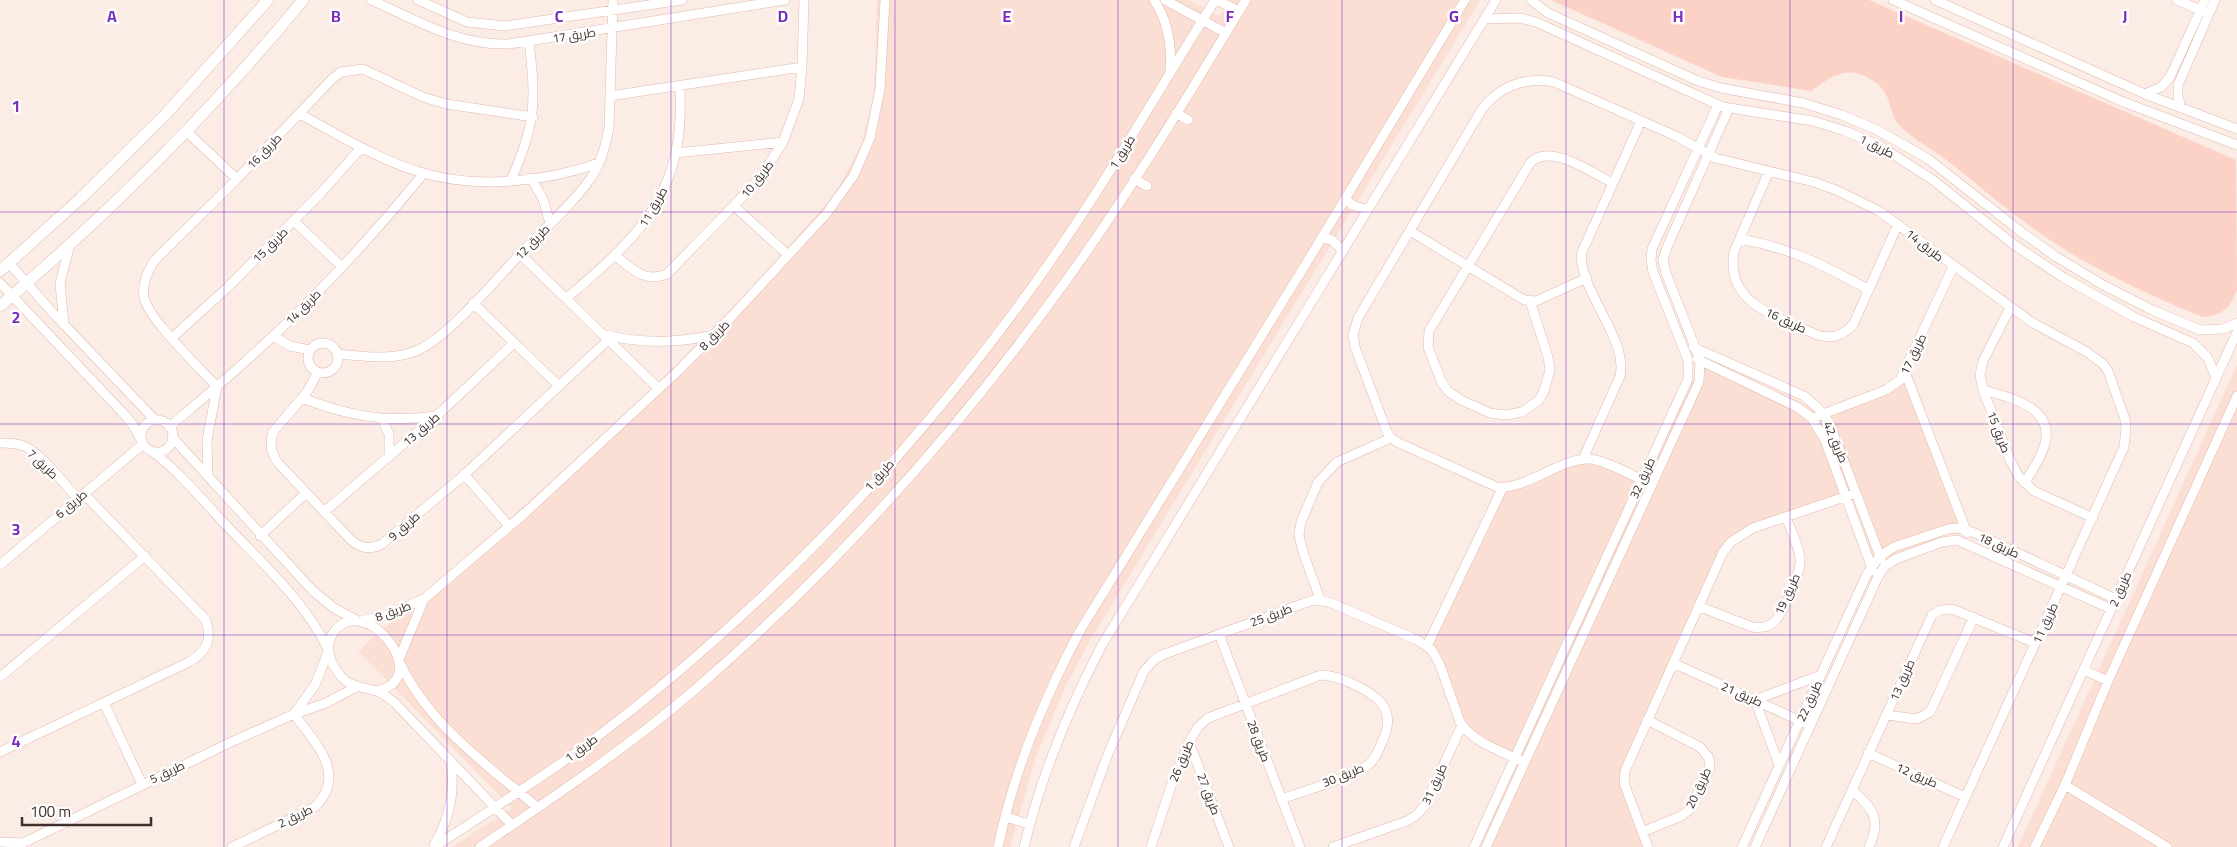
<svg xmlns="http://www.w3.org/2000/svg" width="2237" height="847" font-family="Georgia,Cairo,serif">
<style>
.built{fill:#fbded4}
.green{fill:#fbd2c5}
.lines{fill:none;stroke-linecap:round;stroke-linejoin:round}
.minor-casing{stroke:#e1baad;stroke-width:10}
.tertiary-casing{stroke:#e1baad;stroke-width:12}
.minor{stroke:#fff;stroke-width:9}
.tertiary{stroke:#fff;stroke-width:11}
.grid{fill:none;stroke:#7b2cbf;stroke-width:1;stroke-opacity:0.55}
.labels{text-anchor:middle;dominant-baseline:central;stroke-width:5;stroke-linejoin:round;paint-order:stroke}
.street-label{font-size:12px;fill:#41312c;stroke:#fdfdfd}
.grid-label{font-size:16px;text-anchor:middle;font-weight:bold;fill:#7b2cbf;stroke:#fdfdfd;stroke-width:5;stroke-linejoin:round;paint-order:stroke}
</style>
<rect width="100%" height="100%" fill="#fcece6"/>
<path class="built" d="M877,0H1188L1220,16L1230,0H1480L1092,637L1065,687L1035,759L1010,847H452L512,808L358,651L614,427L748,292L835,194L862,143L874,94Z
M1692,351L1812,408H1828L1887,385L1909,367L1973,538L1961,534H1948L1899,552L1887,557L1877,566L1850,492L1738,532L1728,540L1622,770L1644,847H1480L1521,757L1484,738L1467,727L1432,645L1507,490L1581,463L1594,462L1645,485L1693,381L1696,372Z
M2237,365V847H2018L2126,610Z"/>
<path class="green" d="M1551,0H1869L2236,160L2237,290C2230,308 2223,315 2203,317C2141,292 2079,263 2026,223C1999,204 1975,182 1949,162C1934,150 1916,141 1903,129C1885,113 1896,95 1872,80C1847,64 1832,76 1811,91L1722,77Z"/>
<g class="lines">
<defs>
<path id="minor" d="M371,0C416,20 459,46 509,44L785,0
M418,0L467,22L505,26L682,0
M1154,0C1168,21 1172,46 1170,71
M1165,0L1226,33
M1216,0L1239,11
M1531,0L1548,13L1698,81L1721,88L1803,103L1842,115L1877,130L1927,158L2020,231L2055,256L2103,285L2152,310L2200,330L2223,329L2237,323
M1893,0L2121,101L2237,145
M1935,0L2145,94L2237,129
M2177,0L2205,12
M1485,19L1520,18L1536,22L1723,107L1813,121L1845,131L1880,146L1933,180L2013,244L2064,278L2134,317L2193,343L2208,358L2216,378
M2145,94L2161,87L2170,77L2205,0
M610,96L802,67
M2181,108L2178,97V85L2215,0
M1176,113L1188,120
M300,114C340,136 379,160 423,173C479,189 545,182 599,163
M186,131L237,179
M676,153L783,142
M1769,171L1734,252C1725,305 1778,316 1817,335C1832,339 1842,336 1853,325L1898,224
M531,178L543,199L550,223
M1134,179L1147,186
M511,180C536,124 536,102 529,41
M1345,198L1352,205L1368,210
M734,206L788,255
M294,221L342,267
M1410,231L1524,300L1536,301L1587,278
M1322,238L1332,240L1343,251
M1740,239C1791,248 1824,265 1869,290
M520,254L659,389
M616,256C633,270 645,283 667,274L748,191L761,176L783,142L799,99L802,67L804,0
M9,263L53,313L155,420
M0,283L122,412L133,425L141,440
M567,298C622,250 671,211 679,132C681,117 680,101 680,86
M1530,301L1548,357L1550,370L1544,391L1539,400L1522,412L1506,415L1490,413L1461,400L1449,392L1442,383L1428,347L1429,331L1530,163C1550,142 1592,173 1613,183
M473,303L559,386
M2010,308L1983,361L1980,375L1983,390L2011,462L2019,477L2034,491L2093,518
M64,325L60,283L70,244
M606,335C644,344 677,343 714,335
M273,336L290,346L310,350
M173,337L228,287L320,194L361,148
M308 358a15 15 0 1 1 30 0a15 15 0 1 1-30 0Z
M1693,347L1804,396L1818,408L1829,422L1881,559
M337,354C363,356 391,361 416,351C448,338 496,279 521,253C544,229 572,205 591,178C601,163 606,146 609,128L613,0
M1697,359L1797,407L1811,417L1825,440L1873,571
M318,372L307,392L273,432C269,444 271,454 279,464L351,540C361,549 371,550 382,544L463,476L609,339
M1905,372L1967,533
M1983,390C2013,398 2061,409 2042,452C2038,463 2030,473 2025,483
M302,398C349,416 385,423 436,416
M1818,416L1886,390L1900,380L1953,267
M382,419L389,434V457
M141 436a16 16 0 1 1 32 0a16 16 0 1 1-32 0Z
M169,427C195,405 222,383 247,360C311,303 370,239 424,173
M172,437L313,591L334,608L358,621
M0,443C8,443 16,443 24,446C42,454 64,484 78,499
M153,452C179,472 201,498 223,522C261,562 304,600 328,649
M1583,459L1620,376C1629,339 1576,287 1582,252L1641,121
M464,474L509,526
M208,476L207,440L217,387C200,368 148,319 144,297C142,284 147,272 154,261L237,179L332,79L341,72L363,69L423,97L446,104L533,117
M1652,485C1635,477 1608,461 1590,459C1562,457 1526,490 1497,487L1399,443L1391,438L1387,432L1355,347L1353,335L1358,318L1482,109C1501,85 1525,77 1554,82L1678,137L1715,158L1814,182L1836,190L1879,211L2033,323L2087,352L2103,364L2108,371L2125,419L2126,428L2124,447L1943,847
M324,512L443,410L514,343
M260,536L306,493
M0,565L143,444
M1320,599L1303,552L1299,535L1301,522L1318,482L1337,462L1391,438
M1698,606L1752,627C1760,628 1767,628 1774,622C1784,612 1802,572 1800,558C1798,544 1791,530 1786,517
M361,621L387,615L424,599L525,513L678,371L733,315L827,213L854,175L870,138L880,89L885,0
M1219,634L1300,847
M1427,646L1503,487
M399,659L424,599
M400,663C430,726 486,764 538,808
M1673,663L1805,723
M2084,670L2108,681
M0,677L145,556
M376,691C438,679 361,586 332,635C326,646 328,657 335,668C347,688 357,685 376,691C383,693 390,699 395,703L512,825
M104,703L142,784
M294,714L315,685L328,652
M1886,715L1917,719L1930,712L1974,617
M1189,742L1229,847
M0,752L189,662C207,652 213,639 205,619L84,494
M1868,753L1965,797
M1779,765L1755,700L1821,675
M2065,785L2167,847
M1852,790C1873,808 1882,820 1869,847
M1005,817L1029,824
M1642,832L1681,816L1689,810L1710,768L1709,758L1700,747L1647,720
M0,842L22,843
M434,845C450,819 455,792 451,762
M15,847L229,743L294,714L326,703L356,687
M232,847L315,807C348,774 315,743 294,714
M434,847C486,813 539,780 589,743C754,619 901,467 1022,301C1093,205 1152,101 1215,0
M480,847C552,798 624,750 691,693C833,571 958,431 1068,278C1132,189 1189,94 1246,0
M998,847C1014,770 1044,698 1081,629L1304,267L1465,0
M1024,847C1041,776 1068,710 1102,645L1496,0
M1074,847L1108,754L1144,671L1155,659L1162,655L1313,600L1329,602L1417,640L1432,650L1440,665L1460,722C1473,742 1498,750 1520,760
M1151,847L1172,783L1189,742L1198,727L1208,718L1321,675C1332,675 1341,679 1351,683C1377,695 1397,708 1383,740C1379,748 1377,757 1370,763C1357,776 1301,792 1281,799
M1333,847L1407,821L1417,815L1425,805L1462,725
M1474,847L1688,379V360L1653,272L1651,260L1652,249L1657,238L1718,105
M1486,847L1699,382L1700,360L1666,273L1663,260L1667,247L1729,108
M1648,847L1624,783L1625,771L1723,552L1731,542L1753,528L1856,493
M1742,847L1867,574L1880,556L1894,547L1948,529L1958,528L1975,533L2116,599
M1755,847L1877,579L1884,567L1896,559L1942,542L1957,540L2111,609
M1826,847L1932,615L1941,610L1952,609L2035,643
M2003,847L2237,332
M2035,847L2065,785L2108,681L2237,396"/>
<path id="tertiary" d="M0,271L81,198L165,115L268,0
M0,306C109,213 212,111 303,0"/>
</defs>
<use href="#minor" class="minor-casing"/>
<use href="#tertiary" class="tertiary-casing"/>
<use href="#minor" class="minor"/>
<use href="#tertiary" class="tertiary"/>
</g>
<path class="grid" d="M224,0V847M447,0V847M671,0V847M895,0V847M1118,0V847M1342,0V847M1566,0V847M1790,0V847M2013,0V847M0,212H2237M0,424H2237M0,635H2237"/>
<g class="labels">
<g class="street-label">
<text transform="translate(574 35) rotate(-9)">طريق 17</text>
<text transform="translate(1877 146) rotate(27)">طريق 1</text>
<text transform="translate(264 151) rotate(-46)">طريق 16</text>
<text transform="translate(1122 152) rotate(-58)">طريق 1</text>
<text transform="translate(757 179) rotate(-51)">طريق 10</text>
<text transform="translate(653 207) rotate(-60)">طريق 11</text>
<text transform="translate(532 242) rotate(-46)">طريق 12</text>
<text transform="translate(270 245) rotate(-45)">طريق 15</text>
<text transform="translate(1925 245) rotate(38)">طريق 14</text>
<text transform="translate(303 307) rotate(-45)">طريق 14</text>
<text transform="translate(1786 320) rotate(25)">طريق 16</text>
<text transform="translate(714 335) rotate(-45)">طريق 8</text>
<text transform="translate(1913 354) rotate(-64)">طريق 17</text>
<text transform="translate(421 429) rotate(-41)">طريق 13</text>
<text transform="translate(1999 432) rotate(69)">طريق 15</text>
<text transform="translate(1836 442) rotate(67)">طريق 42</text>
<text transform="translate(43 464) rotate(43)">طريق 7</text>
<text transform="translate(879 475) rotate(-48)">طريق 1</text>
<text transform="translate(1642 478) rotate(-65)">طريق 32</text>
<text transform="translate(71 504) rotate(-40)">طريق 6</text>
<text transform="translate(404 526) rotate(-41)">طريق 9</text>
<text transform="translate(1999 545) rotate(25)">طريق 18</text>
<text transform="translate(2120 589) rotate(-66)">طريق 2</text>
<text transform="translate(1787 594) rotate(-65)">طريق 19</text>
<text transform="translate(393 611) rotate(-20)">طريق 8</text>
<text transform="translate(1271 615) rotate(-20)">طريق 25</text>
<text transform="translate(2045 623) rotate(-65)">طريق 11</text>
<text transform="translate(1902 680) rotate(-66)">طريق 13</text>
<text transform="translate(1742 694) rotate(24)">طريق 21</text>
<text transform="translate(1809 701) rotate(-65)">طريق 22</text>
<text transform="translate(1259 741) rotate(69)">طريق 28</text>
<text transform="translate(581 748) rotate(-37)">طريق 1</text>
<text transform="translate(1181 761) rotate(-67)">طريق 26</text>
<text transform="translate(167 772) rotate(-25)">طريق 5</text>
<text transform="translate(1343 775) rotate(-22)">طريق 30</text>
<text transform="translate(1917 775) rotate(24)">طريق 12</text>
<text transform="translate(1434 784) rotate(-65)">طريق 31</text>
<text transform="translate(1698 788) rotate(-65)">طريق 20</text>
<text transform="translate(1209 794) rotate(69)">طريق 27</text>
<text transform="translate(295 816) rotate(-26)">طريق 2</text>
</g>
</g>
<g class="grid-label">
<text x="112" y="22">A</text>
<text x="336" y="22">B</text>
<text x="559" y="22">C</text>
<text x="783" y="22">D</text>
<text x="1007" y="22">E</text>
<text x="1230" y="22">F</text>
<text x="1454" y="22">G</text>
<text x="1678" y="22">H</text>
<text x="1901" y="22">I</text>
<text x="2125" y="22">J</text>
<text x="16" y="112">1</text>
<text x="16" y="323">2</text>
<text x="16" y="535">3</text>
<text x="16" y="747">4</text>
</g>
<path d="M22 817v8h129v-8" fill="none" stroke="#41312c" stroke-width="2.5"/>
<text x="30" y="817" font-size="15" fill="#41312c" stroke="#fdfdfd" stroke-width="4" paint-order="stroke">100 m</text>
</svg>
